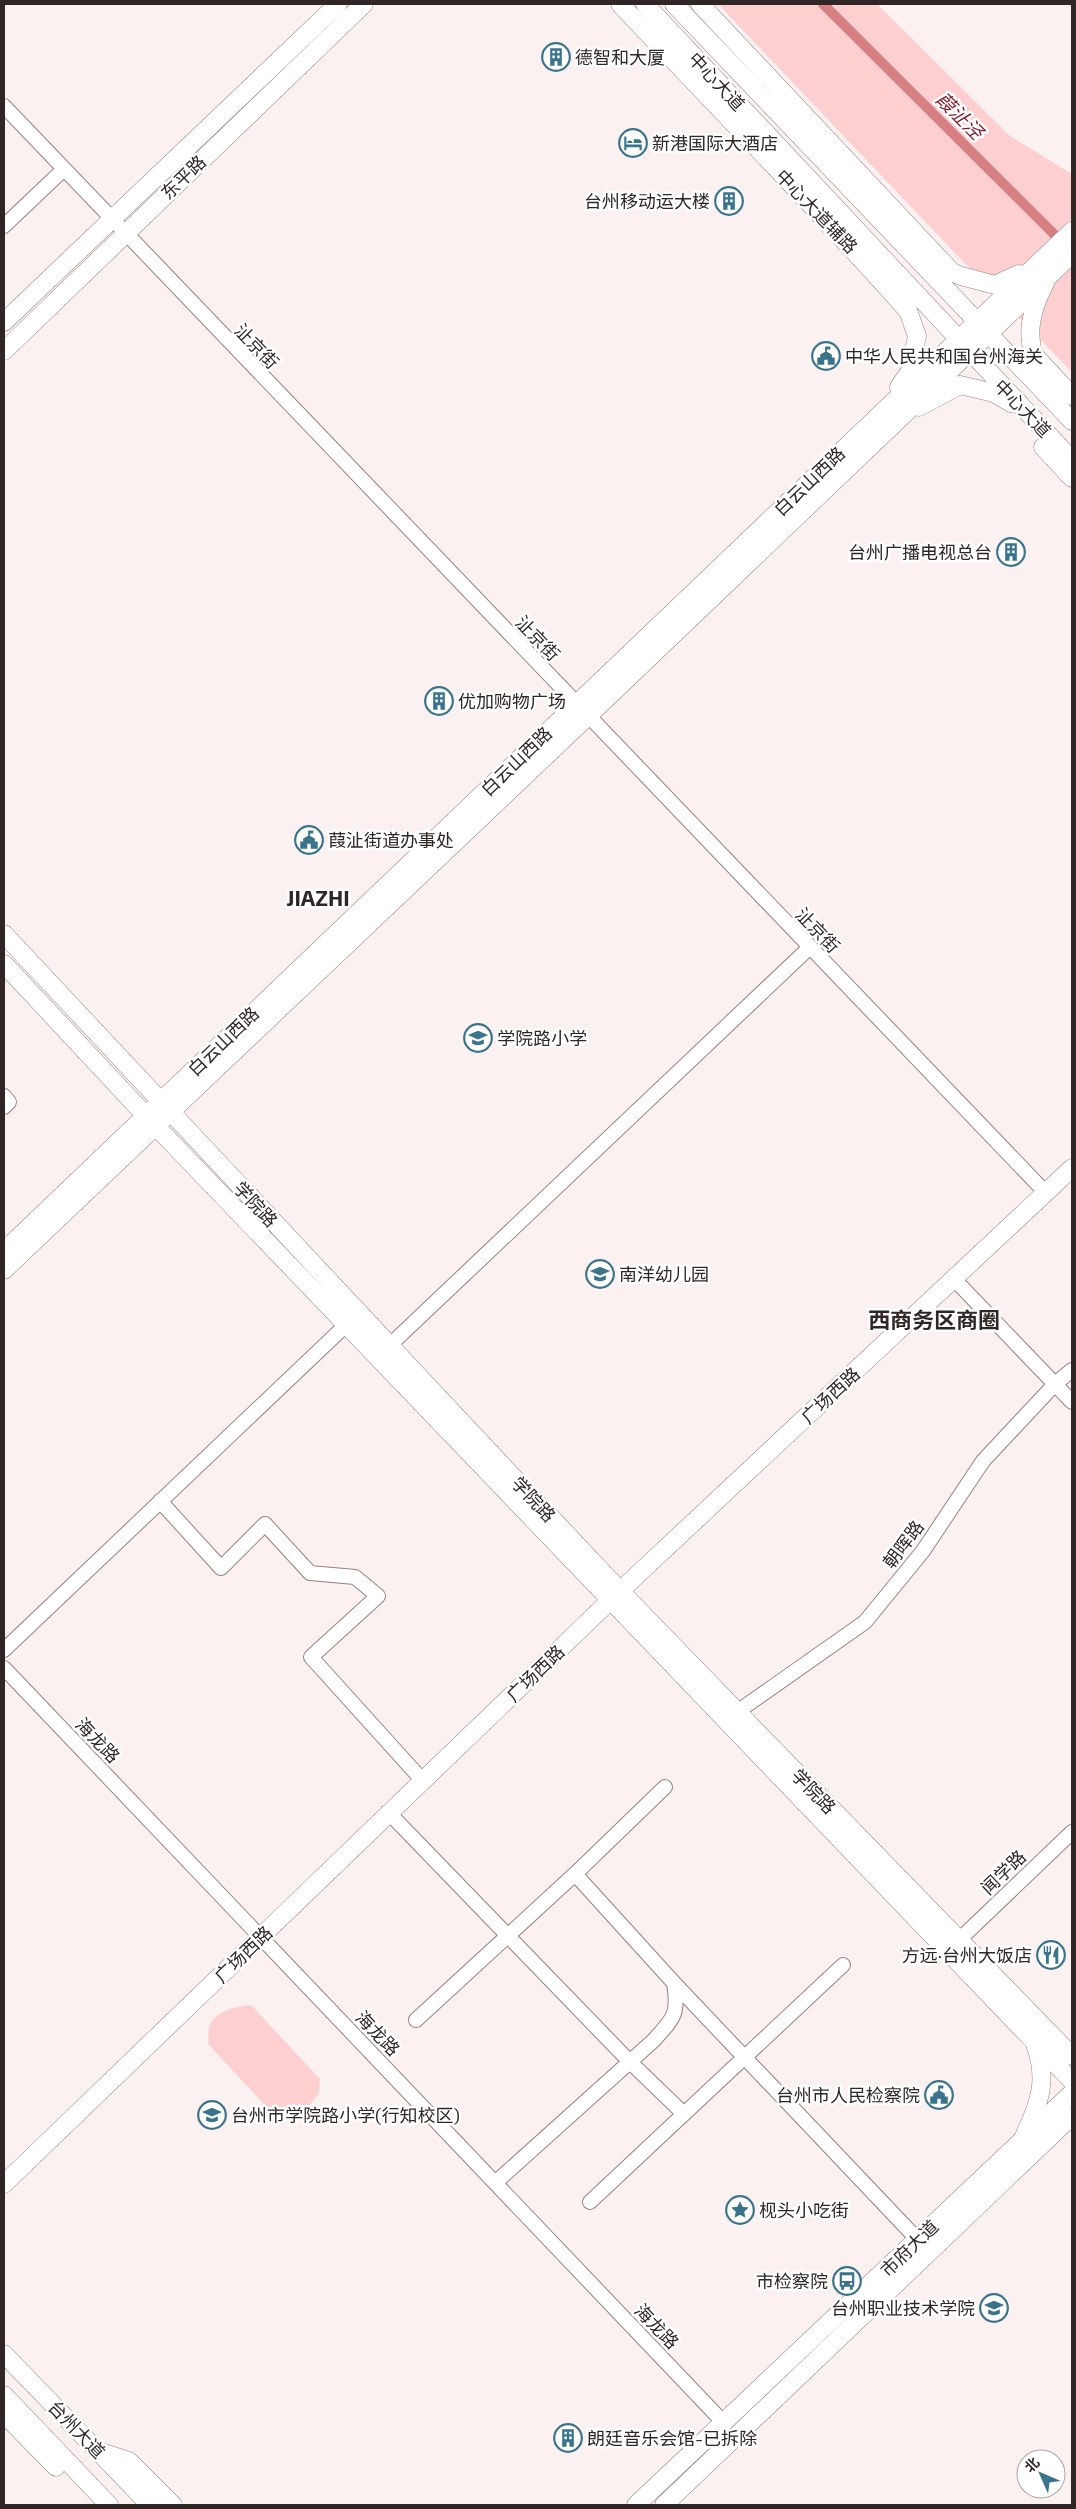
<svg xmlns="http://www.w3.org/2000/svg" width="1076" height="2509" font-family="'Exo 2','Noto Sans SC',sans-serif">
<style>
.green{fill:#fecfd0}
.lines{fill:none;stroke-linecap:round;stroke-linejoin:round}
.canal{stroke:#d68083;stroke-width:10}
.minor-casing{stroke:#998181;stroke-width:16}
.major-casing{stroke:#998181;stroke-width:19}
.minor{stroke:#fff;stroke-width:14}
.major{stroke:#fff;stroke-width:18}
.labels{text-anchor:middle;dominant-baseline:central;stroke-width:5;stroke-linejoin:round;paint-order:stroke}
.poi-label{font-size:18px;fill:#302626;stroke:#fff;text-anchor:start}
.street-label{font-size:18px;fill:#302626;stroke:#fff}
.water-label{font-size:19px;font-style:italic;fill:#841d2d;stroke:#fff}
.district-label{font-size:22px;font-weight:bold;fill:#302626;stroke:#fff}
</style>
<rect width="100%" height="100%" fill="#fcf1f1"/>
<path class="green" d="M718,4H877L1010,136L1072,174V372L956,254Z
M251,2005L320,2079L319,2093L308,2107L291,2120L278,2119L208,2044C209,2039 208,2031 209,2027C215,2010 236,2007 251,2005Z"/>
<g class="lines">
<path class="canal" d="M823,4L1065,245"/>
<defs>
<path id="minor" d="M4,106L1046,1193
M4,226L64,169
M4,1096L9,1102L4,1107
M954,1279L1072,1402
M389,1346L809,948
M160,1501L221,1568L265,1524L310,1573L355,1577L378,1596L311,1657L423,1781
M4,1650L346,1325
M4,1668L724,2423
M737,1712L865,1622L923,1551L983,1461L1055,1384L1072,1370
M389,1813L630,2062L684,2114
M575,1874L674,1983L918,2240
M959,1940L1072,1832
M416,2020L575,1874L665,1787
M495,2183L653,2041C674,2018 679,2015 674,1983
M590,2202L843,1965"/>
<path id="major" d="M620,4C716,106 815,206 908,311
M645,4L1072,460
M674,4L1072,421
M700,4L952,272
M942,268L961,276L995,285L1019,274
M4,322L338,4
M4,351L364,4
M1035,356L1072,396
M899,387L910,371L917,336L905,302
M1042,387C1029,342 1023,326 1045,283
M919,407L960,385L994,393L1011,403
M1043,447L1072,478
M4,934L620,1591L1072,2056
M4,964L146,1116L1072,2081
M4,1251L1072,231
M4,1270L587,717L1072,254
M1025,2134C1040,2102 1048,2079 1035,2044
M4,2184L620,1591L1072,1168
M4,2354L150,2505
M4,2395L109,2505
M4,2414L56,2467
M101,2452L129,2461L173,2505
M636,2505L1072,2093
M664,2505L1072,2116"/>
</defs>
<use href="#minor" class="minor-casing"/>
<use href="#major" class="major-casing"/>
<use href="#minor" class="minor"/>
<use href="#major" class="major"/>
</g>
<defs>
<symbol id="building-ring" viewBox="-11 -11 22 22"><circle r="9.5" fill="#fff" stroke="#39738c" stroke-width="1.5"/><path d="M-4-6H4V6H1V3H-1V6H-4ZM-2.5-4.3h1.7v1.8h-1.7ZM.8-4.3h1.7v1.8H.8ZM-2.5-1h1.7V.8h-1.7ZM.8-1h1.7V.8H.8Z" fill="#39738c"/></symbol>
<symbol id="hotel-ring" viewBox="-11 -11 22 22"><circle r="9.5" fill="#fff" stroke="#39738c" stroke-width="1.5"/><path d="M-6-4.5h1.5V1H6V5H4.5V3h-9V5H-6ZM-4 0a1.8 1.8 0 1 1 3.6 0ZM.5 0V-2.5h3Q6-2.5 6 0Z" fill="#39738c"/></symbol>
<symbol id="civic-ring" viewBox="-11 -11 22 22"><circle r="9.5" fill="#fff" stroke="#39738c" stroke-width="1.5"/><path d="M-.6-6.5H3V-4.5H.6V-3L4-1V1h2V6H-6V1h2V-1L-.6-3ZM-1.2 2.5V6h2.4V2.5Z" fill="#39738c"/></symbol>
<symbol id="school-ring" viewBox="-11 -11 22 22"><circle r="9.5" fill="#fff" stroke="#39738c" stroke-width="1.5"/><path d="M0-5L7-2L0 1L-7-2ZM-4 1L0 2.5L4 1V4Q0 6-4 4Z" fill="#39738c"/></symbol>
<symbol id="restaurant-ring" viewBox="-11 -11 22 22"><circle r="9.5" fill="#fff" stroke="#39738c" stroke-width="1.5"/><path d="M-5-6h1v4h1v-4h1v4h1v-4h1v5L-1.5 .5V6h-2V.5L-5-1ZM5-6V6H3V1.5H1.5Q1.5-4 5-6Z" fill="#39738c"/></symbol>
<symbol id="sight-ring" viewBox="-11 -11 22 22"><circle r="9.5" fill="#fff" stroke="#39738c" stroke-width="1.5"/><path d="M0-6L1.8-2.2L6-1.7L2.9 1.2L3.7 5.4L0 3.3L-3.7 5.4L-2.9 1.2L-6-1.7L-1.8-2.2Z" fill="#39738c"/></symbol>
<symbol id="bus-ring" viewBox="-11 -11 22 22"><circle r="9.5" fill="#fff" stroke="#39738c" stroke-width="1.5"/><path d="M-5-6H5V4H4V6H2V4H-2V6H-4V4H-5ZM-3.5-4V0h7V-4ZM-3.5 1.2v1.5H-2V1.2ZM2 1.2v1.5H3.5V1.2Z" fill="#39738c"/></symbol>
<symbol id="university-ring" viewBox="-11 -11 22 22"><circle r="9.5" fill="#fff" stroke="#39738c" stroke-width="1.5"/><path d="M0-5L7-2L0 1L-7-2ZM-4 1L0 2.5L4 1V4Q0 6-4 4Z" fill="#39738c"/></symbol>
</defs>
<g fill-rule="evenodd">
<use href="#building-ring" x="540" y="41" width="32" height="32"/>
<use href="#hotel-ring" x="617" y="127" width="32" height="32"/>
<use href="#building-ring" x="713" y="185" width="32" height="32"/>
<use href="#civic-ring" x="810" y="340" width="32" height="32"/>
<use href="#building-ring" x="995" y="536" width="32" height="32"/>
<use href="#building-ring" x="423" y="685" width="32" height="32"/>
<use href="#civic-ring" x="293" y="824" width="32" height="32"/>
<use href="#school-ring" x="462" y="1022" width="32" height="32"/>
<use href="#school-ring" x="584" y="1258" width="32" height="32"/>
<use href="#restaurant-ring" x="1035" y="1939" width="32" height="32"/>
<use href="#civic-ring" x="923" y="2079" width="32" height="32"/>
<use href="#school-ring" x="196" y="2099" width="32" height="32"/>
<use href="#sight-ring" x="724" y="2194" width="32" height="32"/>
<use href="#bus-ring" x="831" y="2265" width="32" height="32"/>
<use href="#university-ring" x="978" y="2292" width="32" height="32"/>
<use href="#building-ring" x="552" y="2422" width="32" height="32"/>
</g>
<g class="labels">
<g class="poi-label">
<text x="575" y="57">德智和大厦</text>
<text x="652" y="143">新港国际大酒店</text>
<text x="710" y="201" text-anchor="end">台州移动运大楼</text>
<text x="845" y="356">中华人民共和国台州海关</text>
<text x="992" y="552" text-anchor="end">台州广播电视总台</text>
<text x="458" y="701">优加购物广场</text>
<text x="328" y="840">葭沚街道办事处</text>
<text x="497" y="1038">学院路小学</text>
<text x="619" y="1274">南洋幼儿园</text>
<text x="1032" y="1955" text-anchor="end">方远·台州大饭店</text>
<text x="920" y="2095" text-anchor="end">台州市人民检察院</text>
<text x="231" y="2115">台州市学院路小学(行知校区)</text>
<text x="759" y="2210">枧头小吃街</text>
<text x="828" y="2281" text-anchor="end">市检察院</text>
<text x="975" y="2308" text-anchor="end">台州职业技术学院</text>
<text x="587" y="2438">朗廷音乐会馆-已拆除</text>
</g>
<g class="street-label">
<text transform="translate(717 81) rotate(47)">中心大道</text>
<text transform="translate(183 177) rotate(-44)">东平路</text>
<text transform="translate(817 211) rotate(46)">中心大道辅路</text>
<text transform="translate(257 346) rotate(46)">沚京街</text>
<text transform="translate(1023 408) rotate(46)">中心大道</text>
<text transform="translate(809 481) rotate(-44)">白云山西路</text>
<text transform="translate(538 638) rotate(46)">沚京街</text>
<text transform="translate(516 761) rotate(-44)">白云山西路</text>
<text transform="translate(818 930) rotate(46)">沚京街</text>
<text transform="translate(223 1041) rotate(-44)">白云山西路</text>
<text transform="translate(256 1204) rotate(47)">学院路</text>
<text transform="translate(830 1395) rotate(-43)">广场西路</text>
<text transform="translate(534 1499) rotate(47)">学院路</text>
<text transform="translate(903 1544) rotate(-53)">朝晖路</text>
<text transform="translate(535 1673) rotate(-44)">广场西路</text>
<text transform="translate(98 1740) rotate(46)">海龙路</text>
<text transform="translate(814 1791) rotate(46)">学院路</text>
<text transform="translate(1003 1872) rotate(-44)">闻学路</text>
<text transform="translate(243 1954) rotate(-44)">广场西路</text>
<text transform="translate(378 2033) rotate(46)">海龙路</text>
<text transform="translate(909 2248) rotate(-44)">市府大道</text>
<text transform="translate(657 2326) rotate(46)">海龙路</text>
<text transform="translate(77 2429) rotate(46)">台州大道</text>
</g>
<g class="water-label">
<text transform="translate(960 115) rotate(45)">葭沚泾</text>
</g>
<g class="district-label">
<text x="318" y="897">JIAZHI</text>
<text x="934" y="1319">西商务区商圈</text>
</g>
</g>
<rect width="1076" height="2509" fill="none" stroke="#302626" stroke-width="10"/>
<g transform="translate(1041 2474) rotate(315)"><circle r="24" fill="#ffffff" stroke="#aca8a8"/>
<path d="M0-4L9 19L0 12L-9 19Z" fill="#39738c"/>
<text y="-8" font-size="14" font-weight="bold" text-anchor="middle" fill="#302626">北</text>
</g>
</svg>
